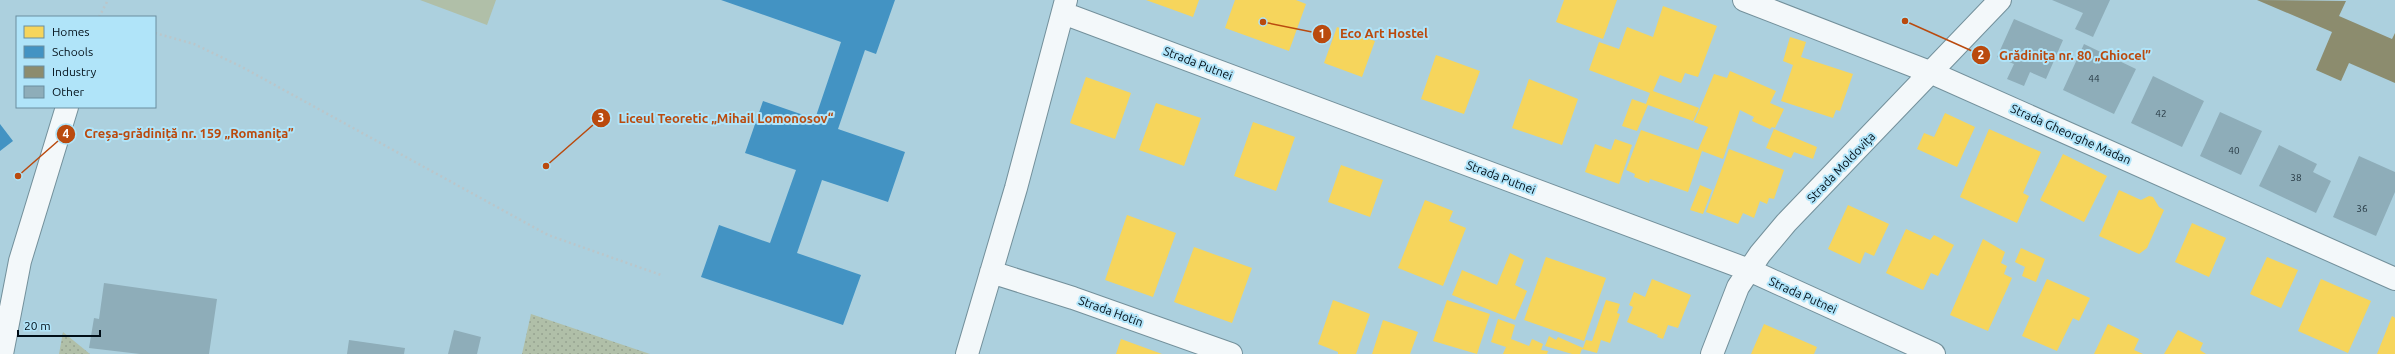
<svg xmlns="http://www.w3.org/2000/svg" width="2395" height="354" font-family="Ubuntu,sans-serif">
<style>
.grass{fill:url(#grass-dots)}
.garden{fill:#b0bfa8}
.homes{fill:#f6d55c}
.schools{fill:#4393c3}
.industry{fill:#8c8c6e}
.building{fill:#8eadb9}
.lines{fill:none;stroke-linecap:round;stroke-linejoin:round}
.minor-casing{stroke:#73909b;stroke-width:24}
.path{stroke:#bbc6ca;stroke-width:2.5;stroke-dasharray:2 3;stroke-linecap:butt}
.minor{stroke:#f3f8fa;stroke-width:22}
.labels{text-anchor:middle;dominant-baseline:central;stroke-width:4;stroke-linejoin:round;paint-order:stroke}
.number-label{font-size:10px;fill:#243640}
.street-label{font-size:12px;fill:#000e17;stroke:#b0e4f9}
.leader{fill:none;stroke:#ba4a0e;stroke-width:1.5}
.callout-dot{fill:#ba4a0e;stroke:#b0e4f9;stroke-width:1.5}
.mark-label{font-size:12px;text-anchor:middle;font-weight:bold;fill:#fff}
.callout-label{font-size:13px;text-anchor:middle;font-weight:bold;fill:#ba4a0e;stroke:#b0e4f9;stroke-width:4;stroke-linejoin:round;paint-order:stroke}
</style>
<defs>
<pattern id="grass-dots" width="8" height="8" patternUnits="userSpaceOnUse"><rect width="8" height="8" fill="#b0bfa8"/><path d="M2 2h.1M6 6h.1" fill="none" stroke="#96a390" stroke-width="1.8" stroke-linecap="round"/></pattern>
</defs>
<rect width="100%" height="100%" fill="#acd0de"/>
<path class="grass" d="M531,314L650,354H522Z
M63,332L90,354H59Z"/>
<path class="garden" d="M420,0H496L487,25Z"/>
<path class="homes" d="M1146,0H1199L1193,17Z
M1235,0H1296L1306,4L1289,51L1225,28Z
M1564,0H1617L1603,39L1556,22Z
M1663,6L1717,26L1698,77L1685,73L1681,83L1660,75L1653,91L1699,108L1693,121L1648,105L1637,131L1622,126L1632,99L1646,104L1650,93L1589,70L1599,42L1619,49L1627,27L1653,37Z
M1337,27L1375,41L1362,77L1324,63Z
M1790,37L1806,42L1801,57L1853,74L1840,111L1836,110L1833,118L1781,101L1793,65L1783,61Z
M1436,55L1480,71L1464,114L1421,99Z
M1730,71L1776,91L1770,103L1784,109L1775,128L1772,127L1770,129L1752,121L1754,117L1740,110L1723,159L1702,151L1688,192L1650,179L1649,183L1634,177L1635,174L1626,170L1641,130L1698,150L1708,127L1694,122L1700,108L1714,74L1727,78Z
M1086,77L1131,93L1115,139L1070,123Z
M1529,79L1578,99L1562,145L1512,128Z
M1156,103L1201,118L1184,166L1139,150Z
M1945,113L1975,127L1957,167L1917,149L1924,133L1934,137Z
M1253,122L1295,137L1276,191L1234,176Z
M1774,129L1817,147L1813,159L1794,152L1791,158L1766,148Z
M1989,129L2041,152L2023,193L2029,196L2017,223L1960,197Z
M1615,139L1632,145L1619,184L1585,172L1595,144L1611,150Z
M1729,149L1784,170L1774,199L1769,198L1767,204L1760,201L1754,218L1743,213L1738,224L1706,212Z
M2063,154L2107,176L2084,222L2040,200Z
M1341,165L1383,180L1370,217L1328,202Z
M1700,185L1712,190L1703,214L1690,210Z
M2119,190L2141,200L2149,196L2153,197L2159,207L2164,210L2147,248L2139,254L2099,236Z
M1425,200L1453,211L1449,221L1466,228L1443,286L1398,268Z
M1848,205L1889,224L1874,256L1865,252L1860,264L1828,249Z
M1127,215L1176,233L1153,297L1105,280Z
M2192,223L2226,238L2209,277L2175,262Z
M1906,229L1930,240L1934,235L1954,245L1938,276L1931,273L1923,290L1886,273Z
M1983,239L2005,252L2001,263L2007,266L2004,274L2012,278L1988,331L1950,315Z
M1194,247L1252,268L1232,323L1174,302Z
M2021,248L2045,259L2036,282L2022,276L2025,267L2015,262Z
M1510,253L1524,260L1515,285L1527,291L1515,320L1452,295L1462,270L1497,285Z
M1546,257L1606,278L1584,341L1524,320Z
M2267,257L2298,270L2281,308L2250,294Z
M1652,279L1691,295L1678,328L1668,325L1663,339L1657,337L1658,335L1627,322L1633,307L1629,305L1634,292L1645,297Z
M2047,279L2090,298L2079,321L2073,318L2057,351L2022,336Z
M2321,279L2371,301L2348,353L2298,331Z
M1333,300L1370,314L1356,354H1338V352L1318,344Z
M1447,300L1490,314L1477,354L1433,341Z
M1606,300L1620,304L1617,313L1620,314L1610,343L1601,340L1597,353L1582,349L1580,354H1572L1545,346L1549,336L1556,340L1558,337L1583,348L1586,340L1592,341Z
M2392,316L2395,318V354H2377Z
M1498,319L1515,325L1511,339L1529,346L1532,339L1543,344L1541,350L1548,351L1547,354H1503L1506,347L1491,342Z
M1383,320L1418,332L1410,354H1372Z
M1764,324L1817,347L1814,354H1751Z
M2108,324L2139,339L2134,350L2143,354H2094Z
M2178,330L2203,343L2200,350L2206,354H2164Z
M1121,339L1162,354H1116Z"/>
<path class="schools" d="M721,0H895L876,54L865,50L838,129L905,152L888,202L822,180L797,253L861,275L843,325L701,277L719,225L770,243L796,170L745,153L763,101L815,119L841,42Z
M0,124L13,141L0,151Z"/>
<path class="industry" d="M2257,0L2346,1L2339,16L2392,39L2395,33V83L2349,63L2341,81L2316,70L2332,32Z"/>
<path class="building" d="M2052,0H2110L2093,37L2075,29L2083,13Z
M2014,19L2063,40L2046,79L2030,72L2024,86L2007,79L2014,64L1997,57Z
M2084,44L2136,69L2114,114L2063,90Z
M2153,76L2204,101L2182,147L2131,123Z
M2220,112L2262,131L2241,175L2200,156Z
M2279,145L2317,164L2313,172L2331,181L2316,213L2259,186Z
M2359,156L2395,172V192L2376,236L2333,217Z
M104,283L217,299L209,354H140L89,348L94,318L99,319Z
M454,330L481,337L477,354H448Z
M349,340L405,348L404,354H347Z"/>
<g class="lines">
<defs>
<path id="minor" d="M1744,0L1932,73L2395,279
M1063,13L1749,270L1934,354
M991,272L1073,298L1231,354
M2,354L20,261L67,107
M967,354L1016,188L1066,0
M1712,354L1738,287L1760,254L1786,223L2000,0"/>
</defs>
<use href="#minor" class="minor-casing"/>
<path class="path" d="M99,17L108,0
M155,33L194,44L242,67L548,235L661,275"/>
<use href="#minor" class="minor"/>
</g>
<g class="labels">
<g class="number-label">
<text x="2094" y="78">44</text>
<text x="2161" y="113">42</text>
<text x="2234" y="150">40</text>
<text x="2296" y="177">38</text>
<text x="2362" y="208">36</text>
</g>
<g class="street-label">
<text transform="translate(1198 63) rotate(21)">Strada Putnei</text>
<text transform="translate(2071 134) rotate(24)">Strada Gheorghe Madan</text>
<text transform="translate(1841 167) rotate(-46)">Strada Moldovița</text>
<text transform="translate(1501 177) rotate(21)">Strada Putnei</text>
<text transform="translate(1803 295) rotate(24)">Strada Putnei</text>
<text transform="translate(1111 311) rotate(20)">Strada Hotin</text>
</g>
</g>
<path class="leader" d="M1263 22L1322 34M1905 21L1981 55M546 166L601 118M18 176L66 134"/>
<g class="callout-dot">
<circle cx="1263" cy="22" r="4"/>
<circle cx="1905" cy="21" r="4"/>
<circle cx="546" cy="166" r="4"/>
<circle cx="18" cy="176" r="4"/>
<circle cx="1322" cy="34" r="10"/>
<circle cx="1981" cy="55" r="10"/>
<circle cx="601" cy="118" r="10"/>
<circle cx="66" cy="134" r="10"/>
</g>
<g class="mark-label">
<text x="1322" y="38">1</text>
<text x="1981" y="59">2</text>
<text x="601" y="122">3</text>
<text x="66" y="138">4</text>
</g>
<g class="callout-label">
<text x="1384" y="38">Eco Art Hostel</text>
<text x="2075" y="60">Grădinița nr. 80 „Ghiocel”</text>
<text x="726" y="123">Liceul Teoretic „Mihail Lomonosov“</text>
<text x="189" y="138">Creșa-grădiniță nr. 159 „Romanița”</text>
</g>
<rect x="16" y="16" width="140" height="92" fill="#b0e4f9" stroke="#6a8e9f"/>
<rect x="24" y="26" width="20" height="12" fill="#f6d55c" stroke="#6a8e9f"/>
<text x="52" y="36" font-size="12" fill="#000e17">Homes</text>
<rect x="24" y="46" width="20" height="12" fill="#4393c3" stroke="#6a8e9f"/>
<text x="52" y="56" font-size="12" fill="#000e17">Schools</text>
<rect x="24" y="66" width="20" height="12" fill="#8c8c6e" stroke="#6a8e9f"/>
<text x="52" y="76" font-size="12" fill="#000e17">Industry</text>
<rect x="24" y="86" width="20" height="12" fill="#8eadb9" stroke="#6a8e9f"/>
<text x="52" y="96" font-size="12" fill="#000e17">Other</text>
<path d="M18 330v6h82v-6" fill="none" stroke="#000e17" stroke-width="2"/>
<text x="24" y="330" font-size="12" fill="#000e17" stroke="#b0e4f9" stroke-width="3" paint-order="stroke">20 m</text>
</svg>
